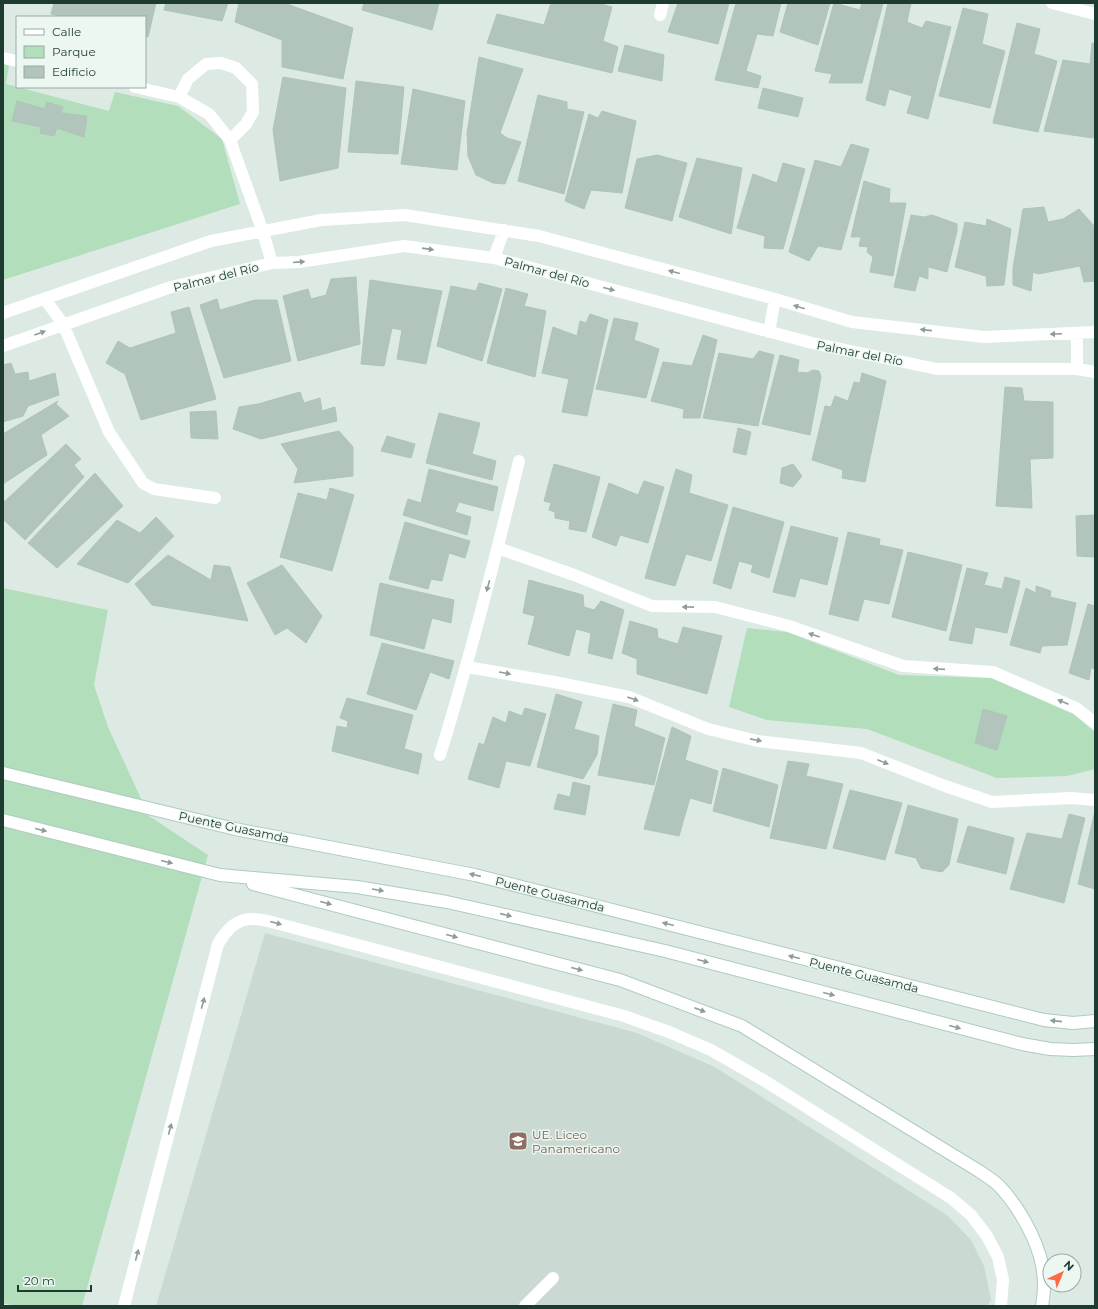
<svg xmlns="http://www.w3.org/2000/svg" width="1098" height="1309" font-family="Montserrat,sans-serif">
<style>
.built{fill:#cadad2}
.green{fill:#b2debc}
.building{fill:#b1c5bc;stroke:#aec4ba}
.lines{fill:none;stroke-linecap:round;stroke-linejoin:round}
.secondary-casing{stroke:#aecbbf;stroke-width:14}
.lane{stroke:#fff;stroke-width:12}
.street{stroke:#fff;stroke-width:12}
.secondary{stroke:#fff;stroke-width:12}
.oneway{fill:#8e9d98}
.labels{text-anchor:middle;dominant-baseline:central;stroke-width:3;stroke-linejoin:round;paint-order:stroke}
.street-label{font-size:12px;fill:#1d3b31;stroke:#edf7f1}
.education-label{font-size:12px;fill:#785e54;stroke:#edf7f1;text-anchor:start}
</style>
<rect width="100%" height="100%" fill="#dceae3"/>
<path class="built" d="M265,933L637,1033L715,1067L947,1215L971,1240L984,1266L991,1299L988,1306H156Z"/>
<path class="green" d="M3,63L9,65L6,84L109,111L115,92L178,106L222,139L240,204L3,280Z
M3,588L108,610L94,685L108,727L149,816L208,855L82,1306H15L3,1303Z
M747,628L787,632L899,675L991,678L1073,714L1095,732V769L1067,776L997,778L867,729L767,720L729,707Z"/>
<path class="building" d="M54,3H156L148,37L145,36V17H64L51,14Z
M166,3H228L222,21L164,10Z
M239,3H284L353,28L343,79L282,67V40L235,22Z
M364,3H439L432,30L362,10Z
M551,3H597L612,7L603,41L618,47L612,73L487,43L497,14L544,25Z
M678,3H729L718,44L668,32Z
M736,3H781L773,36L757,34L746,71L761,76L758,88L715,80Z
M788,3H830L818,45L780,32Z
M834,3L860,10L862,3H883L862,83H829L832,74L815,71Z
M888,3H911L907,22L922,28L926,21L951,27L928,119L907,113L912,96L889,89L885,106L866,100Z
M963,8L988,14L982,44L1005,51L990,108L939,96Z
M1017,23L1040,29L1034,54L1057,61L1038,132L993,123Z
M1092,43L1095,44V129L1093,138L1044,131L1063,60L1090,64Z
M625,45L664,55L662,81L618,71Z
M479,57L523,69L500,133L507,138L521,142L505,184L493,183L476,175L468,156L467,133Z
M283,77L346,88L338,168L280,181L273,130Z
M356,81L404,87L398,154L348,152Z
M763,88L803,98L798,117L758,108Z
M413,89L465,101L457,170L401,164Z
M538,95L567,102V109L584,112L564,194L518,181Z
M17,101L45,109L47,102L63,107L61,113L87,116L84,137L57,128L54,136L40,133L41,127L12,121Z
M602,111L636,121L622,193L591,190L584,209L565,201L589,114L598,118Z
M851,144L869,149L841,250L818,246L809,261L789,252L815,160L841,167Z
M657,155L687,163L672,221L625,208L637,159Z
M697,158L742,168L731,234L679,217Z
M783,163L805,169L783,249L764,248L765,236L737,228L753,174L777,183Z
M864,181L890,189L889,203H906L893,276L870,272L873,257L867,252L868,247L859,246L861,237H851Z
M1044,207L1048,222L1063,219L1079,209L1095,227V281L1084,282L1080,266L1038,274L1033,272L1031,291L1013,285V268L1023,209Z
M911,215L924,217L932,215L957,224V231L947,272L928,267V279L919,276L915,291L894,287Z
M987,219L1011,229L1004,285L987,286L986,276L955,267L965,222L986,226Z
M356,277L360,344L298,361L283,296L308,289L311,299L326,295L331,279Z
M370,280L442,291L426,364L397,359L402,330L392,328L384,366L361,364Z
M479,283L502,289L482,361L437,346L451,286L476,291Z
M506,288L528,294L524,306L546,311L535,377L487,363Z
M217,299L220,310L255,300H277L291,361L224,378L200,305Z
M189,307L216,399L141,420L125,374L106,363L118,341L130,348L176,333L171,312Z
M590,314L608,320L587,416L562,412L569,379L542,373L553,327L577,336L580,321L586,323Z
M614,318L638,323L634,340L659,349L646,398L596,389Z
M703,335L717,340L700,418H683L684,409L651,401L663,362L692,366Z
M759,351L774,355L758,426L703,418L719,353L753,359Z
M780,355L799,360L797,372L807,373L813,370L819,371L821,377L810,435L762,424Z
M11,363L15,374L28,372L29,381L55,373L59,395L28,406L23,416L3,422V365Z
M862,373L886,381L865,482L842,478L843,470L812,460L825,406L831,407L835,396L848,401L854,382L860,383Z
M1005,387L1022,388L1024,401L1053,402V458L1030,459L1032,508L996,506Z
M300,392L304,403L320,398L322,411L335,407L337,421L261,439L233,429L239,407L258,404Z
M58,401L56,404L69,416L41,435L47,455L3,484V434Z
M216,411L218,439L191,438L190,412Z
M439,413L480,423L472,454L496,461L492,480L426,463Z
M738,428L751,432L746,455L733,452Z
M339,431L353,447V476L294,483L298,469L281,444Z
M387,436L415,444L411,458L381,451Z
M66,444L81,459L74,465L84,477L25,540L3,519V503Z
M554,464L600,477L586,532L569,529L570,521L555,518V512L549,510L551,503L544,501Z
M793,464L802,476L793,487L780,483L782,468Z
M429,469L498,487L493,511L459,502L455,512L471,517L467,535L403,515L408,499L421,503Z
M676,469L692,475L689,493L728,505L711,561L686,554L675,586L645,578Z
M95,473L123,506L57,568L28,543Z
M644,481L664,487L648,543L620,535L616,546L592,537L609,483L638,495Z
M330,488L354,495L332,571L280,557L298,493L327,500Z
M733,507L784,522L769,578L751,572L753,565L739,561L731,589L713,583Z
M1095,515V557L1077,556L1076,516Z
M156,517L174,536L128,583L77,564L117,520L140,533Z
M405,522L470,541L465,558L449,553L442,581L431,579L428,589L389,579Z
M791,526L838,538L827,585L800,578L795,597L773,592Z
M848,532L880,539L879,545L903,550L889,604L864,599L858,621L829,614Z
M908,552L962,565L946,631L892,617Z
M168,555L211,580L214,565L230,567L248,621L152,605L135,584Z
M282,565L322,616L306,643L287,628L275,635L247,583Z
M967,568L988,573L984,585L1002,589L1005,577L1020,581L1007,633L975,627L972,644L949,640Z
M529,580L583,595L584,607L594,610L601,601L624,610L612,659L588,653L591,633L576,629L569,656L528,644L535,616L523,613Z
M380,583L454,600L451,623L432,618L424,649L370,635Z
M1036,586L1051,591L1050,597L1076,603L1067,645L1042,646L1040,653L1010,645L1026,588L1036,593Z
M1088,604L1095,606V669L1091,668L1089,680L1069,673Z
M630,621L657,629L658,638L678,644L683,627L722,636L707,694L637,674V659L622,653Z
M382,643L454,661L449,679L430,672L416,710L367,694Z
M556,694L582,702L574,729L599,736L597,755L583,779L537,767Z
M347,698L413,715L404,749L422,754L418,774L332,751L337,726L347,728L348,721L340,718Z
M613,704L637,710L634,726L665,738L654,785L598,775Z
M525,708L546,714L530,766L506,761L499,788L468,779L479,743L484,745L493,717L506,723L509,711L522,716Z
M983,709L1007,716L997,750L975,743Z
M672,727L691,736L685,760L718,771L711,804L690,798L679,836L644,829Z
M788,761L809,764L806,776L843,784L826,849L770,838Z
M723,768L778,785L769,827L713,811Z
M573,782L590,786L585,815L554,809L558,794L570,797Z
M850,790L902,803L885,860L833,848Z
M908,805L958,819L949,865L942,872L921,868L916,858L895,853Z
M1095,811V889L1078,884Z
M1069,814L1085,818L1064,903L1010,889L1027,833L1062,839Z
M968,826L1014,838L1006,874L957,862Z"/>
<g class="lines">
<defs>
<path id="secondary" d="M3,773L235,829L475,875L1044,1020L1073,1023L1095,1021
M3,820L220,875L357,887L447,902L665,951L1022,1044L1050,1049L1073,1050L1095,1049
M253,884L620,980L742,1026L979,1171C985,1175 991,1179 996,1183C1005,1191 1012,1201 1018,1210C1037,1240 1049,1270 1042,1306"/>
</defs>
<use href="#secondary" class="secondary-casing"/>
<path class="lane" d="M525,1306L553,1278"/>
<path class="street" d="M1052,3L1095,14
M660,15L663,3
M3,58L17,61
M135,87L179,97L209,114L230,140L263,232L272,263
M179,97L188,79L206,64L221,63L236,68L252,84L253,112L246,124L230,140
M494,258L504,230
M45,299L63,324L109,432L143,483L154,489L215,498
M3,313L211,241L321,220L405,215L539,236L775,299L852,322L984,337L1095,332
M769,332L775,299
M3,346L171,287L272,263L299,262L404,246L494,258L812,343L937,369H1077L1095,372
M1077,369V333
M498,548L574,575L652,606L715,607L789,626L903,666L993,672L1076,708L1095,723
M467,667L554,682L629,697L708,729L758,741L861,753L945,786L992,802L1071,798L1095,800
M440,755C470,658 495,560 519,461
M124,1306L218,944C226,931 235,919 252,919C257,919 263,920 268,921L624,1016L669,1032L711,1050L765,1081L951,1198L971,1215L987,1236L998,1257L1003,1280L1001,1306"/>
<use href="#secondary" class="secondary"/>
</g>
<defs><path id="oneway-solid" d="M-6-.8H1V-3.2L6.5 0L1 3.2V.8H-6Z"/></defs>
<g class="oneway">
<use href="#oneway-solid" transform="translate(428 249) rotate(8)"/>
<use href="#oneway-solid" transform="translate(299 262) rotate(-5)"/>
<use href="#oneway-solid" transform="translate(674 272) rotate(-165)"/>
<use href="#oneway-solid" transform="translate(609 289) rotate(15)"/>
<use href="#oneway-solid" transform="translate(799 307) rotate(-163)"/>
<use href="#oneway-solid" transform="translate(926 330) rotate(-174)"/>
<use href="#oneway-solid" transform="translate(40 333) rotate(-20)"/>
<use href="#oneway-solid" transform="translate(1056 334) rotate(178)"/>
<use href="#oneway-solid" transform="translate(488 586) rotate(105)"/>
<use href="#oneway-solid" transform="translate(688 607) rotate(-179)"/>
<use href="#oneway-solid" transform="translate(814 635) rotate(-161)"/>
<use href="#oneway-solid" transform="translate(939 669) rotate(-176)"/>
<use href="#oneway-solid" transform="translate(505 673) rotate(10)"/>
<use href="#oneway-solid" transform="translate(633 699) rotate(20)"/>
<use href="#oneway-solid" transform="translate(1063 702) rotate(-157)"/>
<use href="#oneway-solid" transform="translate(756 740) rotate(11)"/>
<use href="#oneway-solid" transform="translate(883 762) rotate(22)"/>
<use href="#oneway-solid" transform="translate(41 830) rotate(14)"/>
<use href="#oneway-solid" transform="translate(167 862) rotate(14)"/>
<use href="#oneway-solid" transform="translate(475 875) rotate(-167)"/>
<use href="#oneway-solid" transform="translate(378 890) rotate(10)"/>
<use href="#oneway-solid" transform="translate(326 903) rotate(15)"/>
<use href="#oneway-solid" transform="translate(506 915) rotate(13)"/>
<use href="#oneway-solid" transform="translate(276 923) rotate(15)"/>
<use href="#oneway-solid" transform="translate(668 924) rotate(-166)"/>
<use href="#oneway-solid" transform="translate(452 936) rotate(15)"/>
<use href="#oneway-solid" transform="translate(794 957) rotate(-166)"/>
<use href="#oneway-solid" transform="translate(703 961) rotate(15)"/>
<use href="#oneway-solid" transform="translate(577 969) rotate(15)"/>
<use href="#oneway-solid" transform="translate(829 994) rotate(15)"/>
<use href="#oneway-solid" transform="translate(203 1003) rotate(-75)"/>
<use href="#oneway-solid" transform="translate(700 1010) rotate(21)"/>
<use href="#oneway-solid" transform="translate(1056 1021) rotate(-174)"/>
<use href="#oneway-solid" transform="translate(955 1027) rotate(15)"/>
<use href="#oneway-solid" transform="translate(170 1129) rotate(-75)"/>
<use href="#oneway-solid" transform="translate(137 1255) rotate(-75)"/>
</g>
<defs>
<symbol id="school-square" viewBox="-11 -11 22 22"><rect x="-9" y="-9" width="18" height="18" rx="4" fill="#8d6e63" stroke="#edf7f1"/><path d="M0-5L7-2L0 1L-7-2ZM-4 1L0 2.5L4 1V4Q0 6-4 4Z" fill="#fff"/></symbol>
</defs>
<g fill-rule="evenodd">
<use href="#school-square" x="507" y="1130" width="22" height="22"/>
</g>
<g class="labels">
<g class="street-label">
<text transform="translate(547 272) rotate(15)">Palmar del Río</text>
<text transform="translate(216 277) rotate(-14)">Palmar del Río</text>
<text transform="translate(860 353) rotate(11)">Palmar del Río</text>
<text transform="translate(234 827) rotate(12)">Puente Guasamda</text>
<text transform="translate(550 894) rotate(14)">Puente Guasamda</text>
<text transform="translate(864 975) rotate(14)">Puente Guasamda</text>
</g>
<g class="education-label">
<text x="532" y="1134">UE. Liceo<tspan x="532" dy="14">Panamericano</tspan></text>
</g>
</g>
<rect width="1098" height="1309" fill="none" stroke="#1d3b31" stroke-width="8"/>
<rect x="16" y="16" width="130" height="72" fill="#edf7f1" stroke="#9aaca4"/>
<rect x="24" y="29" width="20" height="6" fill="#ffffff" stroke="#9aaca4"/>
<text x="52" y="36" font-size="12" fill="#1d3b31">Calle</text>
<rect x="24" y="46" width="20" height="12" fill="#b2debc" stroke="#9aaca4"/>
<text x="52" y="56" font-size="12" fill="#1d3b31">Parque</text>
<rect x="24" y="66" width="20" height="12" fill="#b1c5bc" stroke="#9aaca4"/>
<text x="52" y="76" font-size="12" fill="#1d3b31">Edificio</text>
<g transform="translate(1062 1273) rotate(44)"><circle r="19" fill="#edf7f1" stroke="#9aaca4"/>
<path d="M0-3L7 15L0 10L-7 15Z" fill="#ff6a46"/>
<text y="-6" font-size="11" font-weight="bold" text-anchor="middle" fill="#1d3b31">N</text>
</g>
<path d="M18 1285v6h73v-6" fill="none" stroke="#1d3b31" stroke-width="2"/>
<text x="24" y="1285" font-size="12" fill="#1d3b31" stroke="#edf7f1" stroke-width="3" paint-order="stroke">20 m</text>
</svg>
